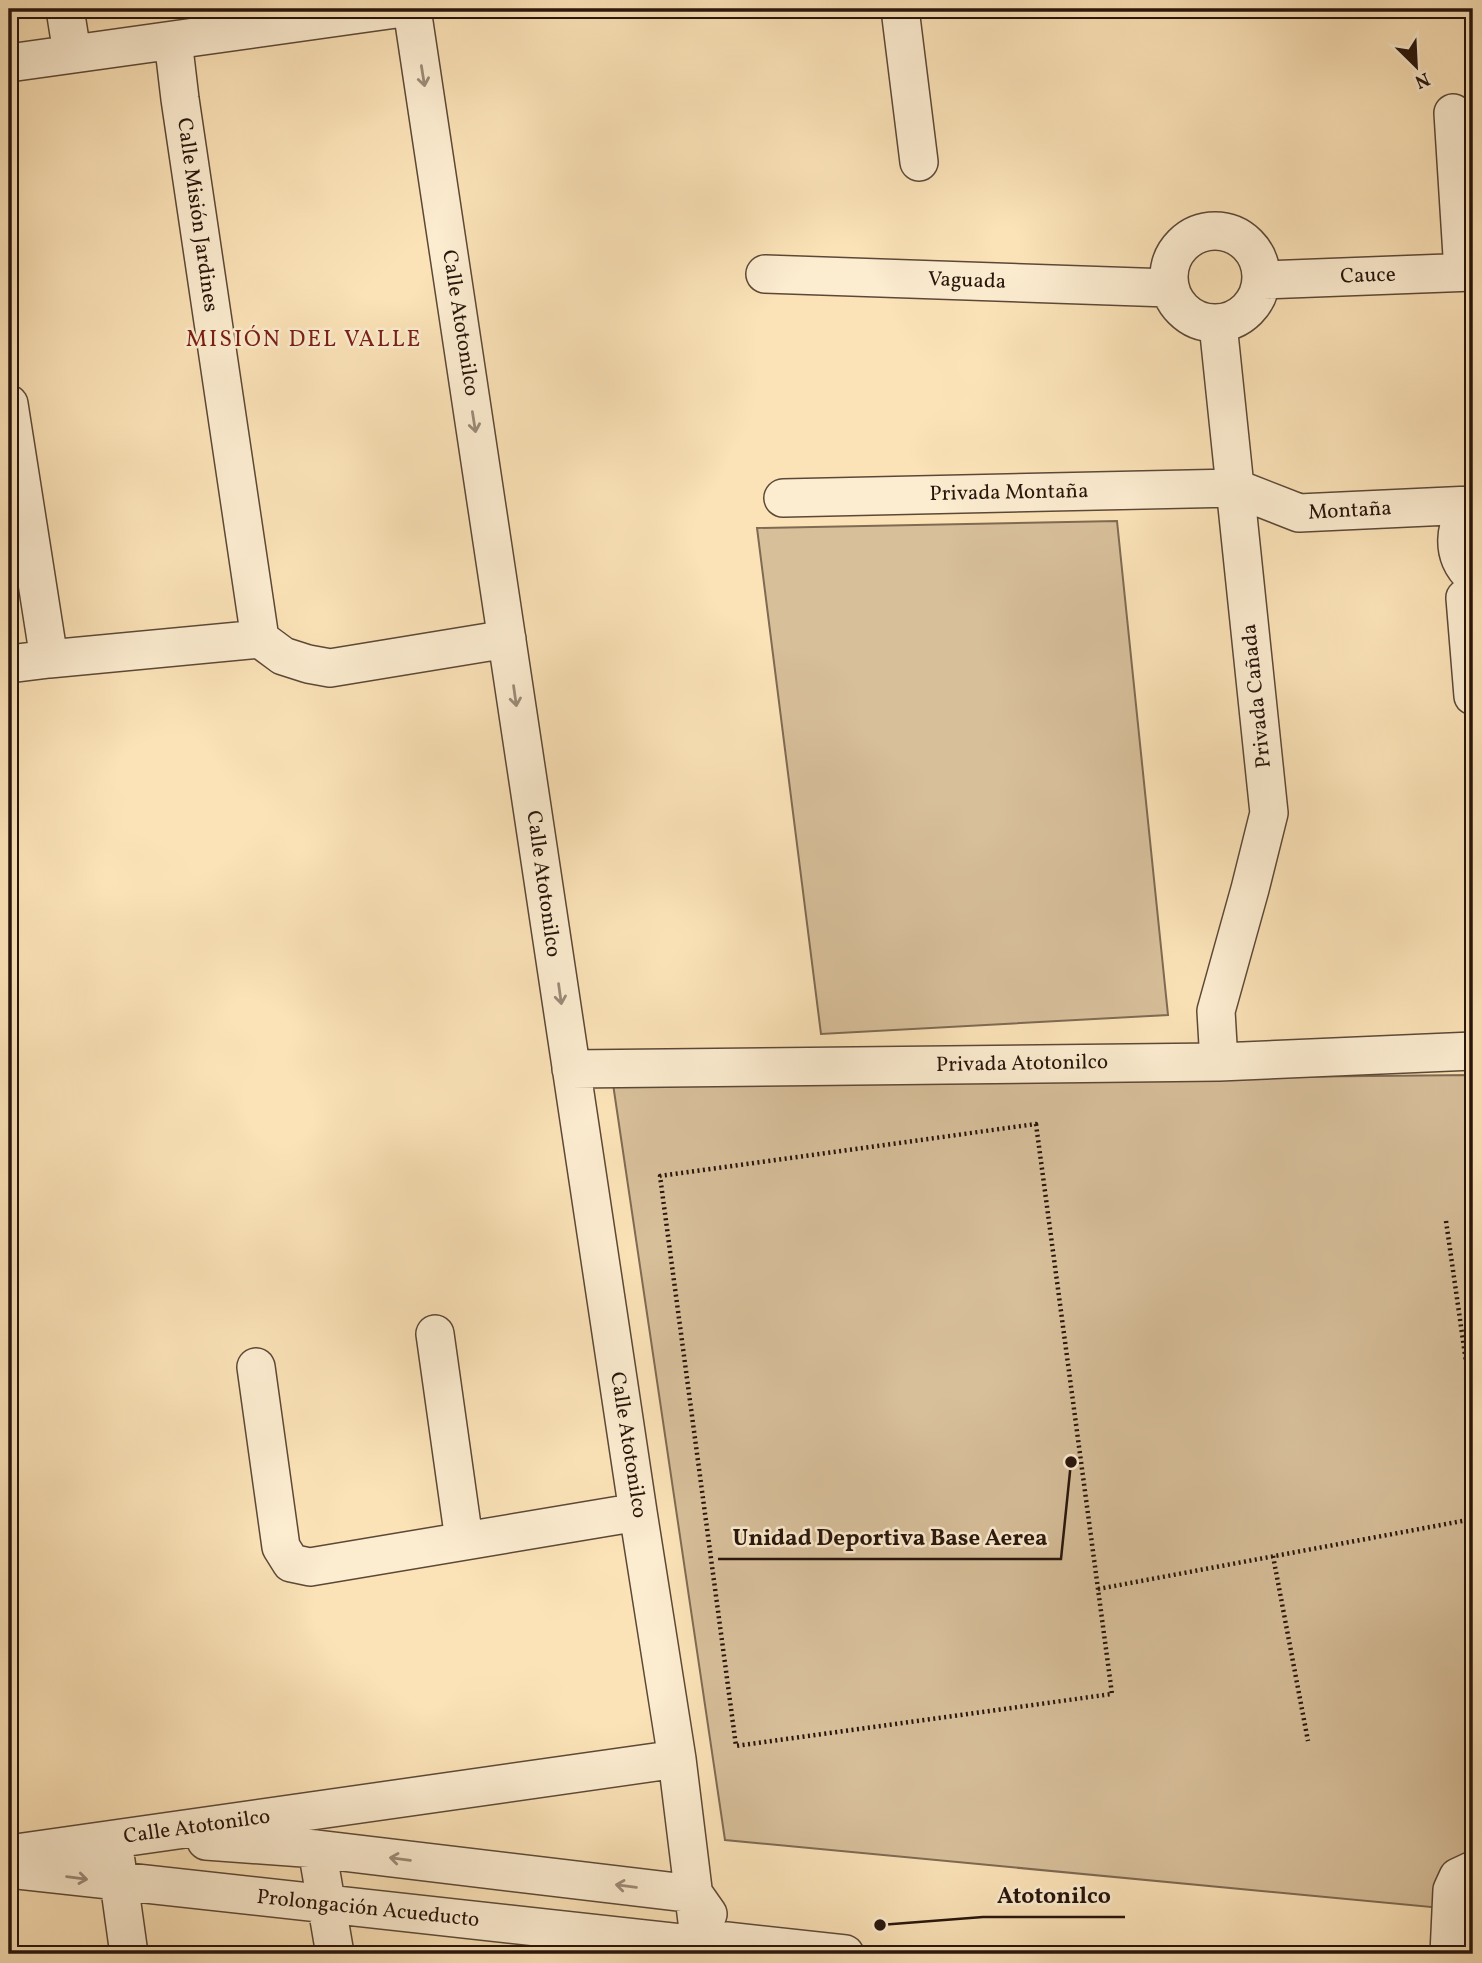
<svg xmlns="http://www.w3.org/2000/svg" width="1482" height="1963" font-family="Vollkorn,serif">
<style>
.green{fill:#d7bf9a;stroke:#7f6a53;stroke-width:2}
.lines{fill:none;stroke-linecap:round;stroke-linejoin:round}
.minor-casing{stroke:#5c4837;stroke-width:40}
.path{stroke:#27150c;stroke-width:4.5;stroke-dasharray:2 3.5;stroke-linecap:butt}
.minor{stroke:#fcecd0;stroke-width:37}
.oneway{stroke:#9c8b78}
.labels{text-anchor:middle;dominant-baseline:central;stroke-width:5;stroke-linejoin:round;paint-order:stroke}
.street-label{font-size:21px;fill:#27150c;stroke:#fcecd0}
.neighbourhood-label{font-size:23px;letter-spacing:2px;fill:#7a1f14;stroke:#fcecd0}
.leader{fill:none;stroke:#27150c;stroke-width:2.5}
.callout-dot{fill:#27150c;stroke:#fcecd0;stroke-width:2.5}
.callout-label{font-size:23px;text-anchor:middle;font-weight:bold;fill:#27150c;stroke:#fcecd0;stroke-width:5;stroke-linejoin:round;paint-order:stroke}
</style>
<rect width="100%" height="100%" fill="#fbe2b7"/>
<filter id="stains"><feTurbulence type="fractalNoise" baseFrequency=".00286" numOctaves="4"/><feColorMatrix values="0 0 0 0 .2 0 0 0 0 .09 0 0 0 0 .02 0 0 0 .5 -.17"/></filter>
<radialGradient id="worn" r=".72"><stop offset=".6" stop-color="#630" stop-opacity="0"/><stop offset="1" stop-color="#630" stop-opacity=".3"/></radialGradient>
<path class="green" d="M1117,521L1168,1015L821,1034L757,528Z
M1473,1075V1911L725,1840L613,1084Z"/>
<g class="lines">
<defs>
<path id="minor" d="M65,9L72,53
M412,9L638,1512L677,1759L701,1954
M900,9L919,162
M173,40L180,99L260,639
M9,63L396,9
M1453,113L1463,272
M1169 277a46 46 0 1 1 92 0a46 46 0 1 1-92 0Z
M765,274L1169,288
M1263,280L1473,272
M1218,324L1269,813L1250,889L1216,1011L1219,1062
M9,404L49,659
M783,498L1235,488L1299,513L1471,505
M1473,503C1453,523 1450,557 1473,576
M1473,591L1465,598L1473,696
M9,664L49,659L260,639L283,656L308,664L330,668L507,639
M571,1069L1219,1062L1473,1051
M435,1334L464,1540
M256,1367L281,1547L291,1563L310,1567L638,1512
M206,1841L317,1849L694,1894L708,1914
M317,1849L335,1954
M9,1854L677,1759
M116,1861L129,1954
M9,1869L699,1945L726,1941L845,1954
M1449,1954L1452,1890L1458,1877L1473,1870"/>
</defs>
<use href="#minor" class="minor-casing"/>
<path class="path" d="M1036,1124L1112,1694L736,1746L660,1176Z
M1446,1221L1473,1411
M1273,1556L1308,1741
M1098,1589L1473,1519"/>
<use href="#minor" class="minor"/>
</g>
<defs><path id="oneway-shaft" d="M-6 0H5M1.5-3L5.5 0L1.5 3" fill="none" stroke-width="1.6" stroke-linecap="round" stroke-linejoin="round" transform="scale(1.75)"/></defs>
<g class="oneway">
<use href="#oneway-shaft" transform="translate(423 76) rotate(81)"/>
<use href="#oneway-shaft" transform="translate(474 422) rotate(81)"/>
<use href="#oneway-shaft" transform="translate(515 696) rotate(82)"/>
<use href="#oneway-shaft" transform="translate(560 994) rotate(82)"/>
<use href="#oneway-shaft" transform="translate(400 1859) rotate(-173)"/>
<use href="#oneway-shaft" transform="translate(77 1878) rotate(7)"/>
<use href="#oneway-shaft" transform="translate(626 1886) rotate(-173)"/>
</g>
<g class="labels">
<g class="street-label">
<text transform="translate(197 215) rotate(82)">Calle Misión Jardines</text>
<text transform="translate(1368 276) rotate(-2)">Cauce</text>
<text transform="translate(967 281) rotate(2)">Vaguada</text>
<text transform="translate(460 323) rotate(81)">Calle Atotonilco</text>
<text transform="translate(1009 493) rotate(-1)">Privada Montaña</text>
<text transform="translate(1350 511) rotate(-3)">Montaña</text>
<text transform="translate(1257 696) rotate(-96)">Privada Cañada</text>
<text transform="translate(543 884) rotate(82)">Calle Atotonilco</text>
<text transform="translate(1022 1064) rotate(-1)">Privada Atotonilco</text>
<text transform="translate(628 1445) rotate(81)">Calle Atotonilco</text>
<text transform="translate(197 1827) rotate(-8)">Calle Atotonilco</text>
<text transform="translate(368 1909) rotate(6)">Prolongación Acueducto</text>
</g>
<g class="neighbourhood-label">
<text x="304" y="340">MISIÓN DEL VALLE</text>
</g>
</g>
<path class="leader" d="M1071 1462L1061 1559H718M880 1925L983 1917H1125"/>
<g class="callout-dot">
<circle cx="1071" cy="1462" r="7"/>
<circle cx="880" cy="1925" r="7"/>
</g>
<g class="callout-label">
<text x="890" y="1545">Unidad Deportiva Base Aerea</text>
<text x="1054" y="1903">Atotonilco</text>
</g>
<rect width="1482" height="1963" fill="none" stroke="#fbe2b7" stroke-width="35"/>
<rect x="10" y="10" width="1461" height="1942" fill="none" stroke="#27150c" stroke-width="3.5"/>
<rect x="18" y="18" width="1447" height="1928" fill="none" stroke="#27150c" stroke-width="2"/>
<g transform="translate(1416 66) rotate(156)" stroke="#fcecd0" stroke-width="5" paint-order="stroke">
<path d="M0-5L12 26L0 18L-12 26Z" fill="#27150c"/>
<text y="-10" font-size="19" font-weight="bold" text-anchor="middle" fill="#27150c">N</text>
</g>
<rect width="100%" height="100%" filter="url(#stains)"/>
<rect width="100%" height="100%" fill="url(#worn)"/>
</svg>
